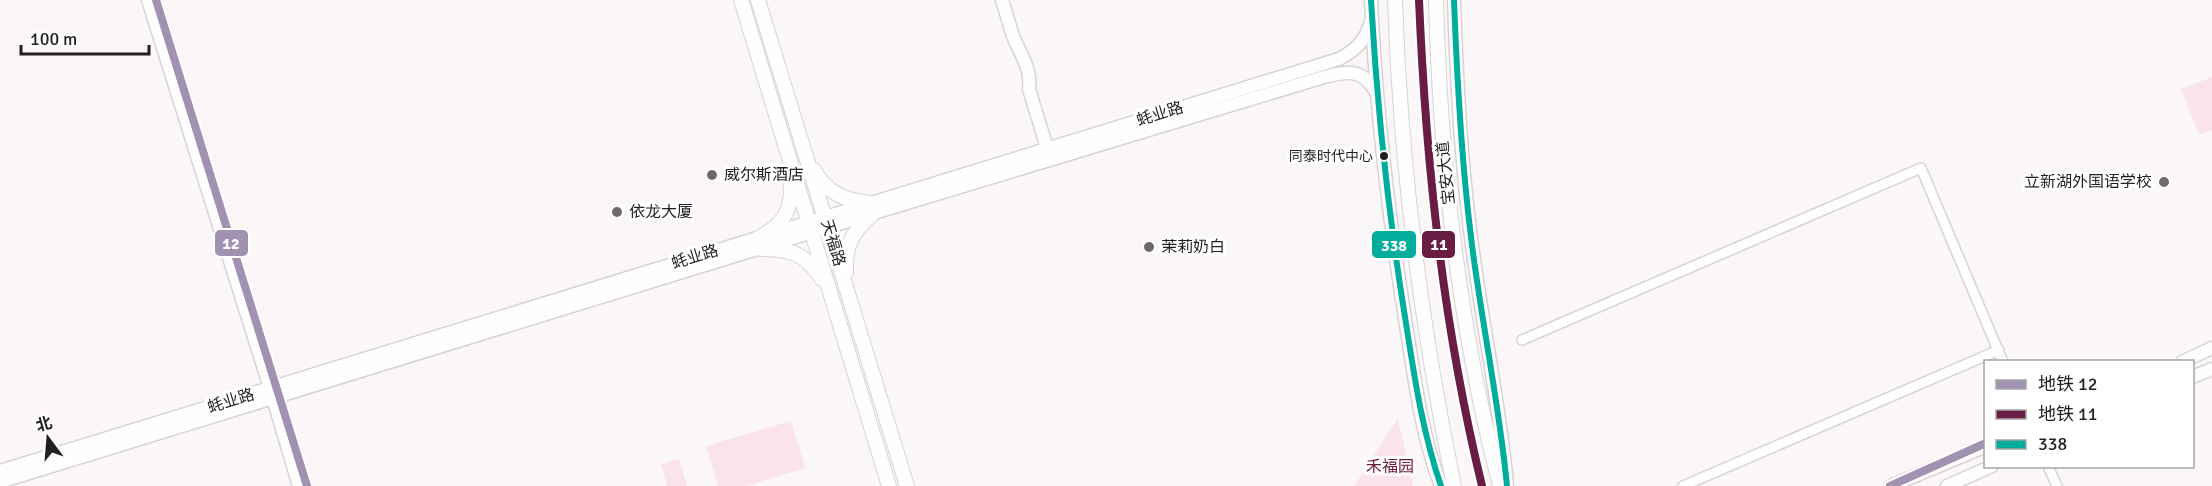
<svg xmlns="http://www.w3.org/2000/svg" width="2212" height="486" font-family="Signika,'Noto Sans SC',sans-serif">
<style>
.green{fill:#fae4e9}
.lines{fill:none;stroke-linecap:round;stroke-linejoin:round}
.street-casing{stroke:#d7d3d4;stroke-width:12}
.secondary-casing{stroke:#d7d3d4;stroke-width:15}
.primary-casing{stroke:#d7d3d4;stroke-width:16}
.street{stroke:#fefefe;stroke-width:9}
.secondary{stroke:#fefefe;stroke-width:12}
.primary{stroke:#fefefe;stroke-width:14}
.bus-1-casing{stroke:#fff;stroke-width:10}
.bus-1{stroke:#01ad9c;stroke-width:6}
.metro-1-casing{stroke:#fff;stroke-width:12}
.metro-2-casing{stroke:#fff;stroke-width:12}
.metro-1{stroke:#a192b2;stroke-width:8}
.metro-2{stroke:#6a1d44;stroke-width:8}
.bus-dot{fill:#221f20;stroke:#fff;stroke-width:2}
.poi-dot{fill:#6e6a6b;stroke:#fff;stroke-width:2}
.labels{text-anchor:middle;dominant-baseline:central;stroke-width:6;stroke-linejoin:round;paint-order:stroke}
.bus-label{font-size:14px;fill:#221f20;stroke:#fff;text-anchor:end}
.street-label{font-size:16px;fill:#221f20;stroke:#fff}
.poi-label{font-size:16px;fill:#221f20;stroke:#fff;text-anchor:start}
.park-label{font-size:16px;fill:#6d1b3a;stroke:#fff}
.line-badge{stroke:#fff;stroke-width:2}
.badge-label{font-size:16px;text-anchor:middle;font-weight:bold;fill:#fff}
</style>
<rect width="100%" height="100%" fill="#fbf6f7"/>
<path class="green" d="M2212,77V130L2199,135L2181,89Z
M1398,418L1413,486H1354Z
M791,421L805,468L746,486H718L706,446Z
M679,459L687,486H667L661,464Z"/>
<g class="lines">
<defs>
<path id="street" d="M1522,340L1921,168L2003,362
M2048,466L2057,486
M1683,486L1999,350"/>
<path id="secondary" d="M148,0L270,388L299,486
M1002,0C1006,12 1009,24 1013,36C1020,54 1032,69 1029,89L1047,148
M1371,0C1376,111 1389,221 1407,331C1415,382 1422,437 1441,486
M1454,0C1457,91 1462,183 1476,273C1486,344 1501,414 1507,486
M2182,362L2212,348
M2192,377L2212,369
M0,471L1339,59C1358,49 1366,39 1372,19
M0,482L874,213L1324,77C1348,71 1362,68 1376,92
M1891,486L1986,446
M1947,486L1992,466"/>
<path id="primary" d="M741,0L889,486
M758,0L907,486
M1395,0C1400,163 1421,326 1454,486
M1436,0C1440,164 1459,327 1500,486
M814,170C826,193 846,201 871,203
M758,238C785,224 794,208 790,178
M761,249C792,250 804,252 822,279
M846,272C845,243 853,231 874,213"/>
</defs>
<use href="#street" class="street-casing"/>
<use href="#secondary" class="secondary-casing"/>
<use href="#primary" class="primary-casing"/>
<use href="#street" class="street"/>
<use href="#secondary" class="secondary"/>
<use href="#primary" class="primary"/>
<defs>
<path id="bus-1" d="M1371,0C1377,106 1388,212 1405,317C1414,374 1422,431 1441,486
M1454,0C1457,79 1461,158 1471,237C1481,320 1499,402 1507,486"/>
</defs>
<use href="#bus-1" class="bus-1-casing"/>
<use href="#bus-1" class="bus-1"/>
<defs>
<path id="metro-1" d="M156,0L307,486
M1890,486L1986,443"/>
<path id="metro-2" d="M1419,0C1426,165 1443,325 1482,486"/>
</defs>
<use href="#metro-1" class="metro-1-casing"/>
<use href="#metro-2" class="metro-2-casing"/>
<use href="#metro-1" class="metro-1"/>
<use href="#metro-2" class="metro-2"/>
</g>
<circle class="bus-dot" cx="1384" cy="156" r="5"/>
<g class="poi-dot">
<circle cx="712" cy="175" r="6"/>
<circle cx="2164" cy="182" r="6"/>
<circle cx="617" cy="212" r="6"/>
<circle cx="1149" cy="247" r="6"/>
</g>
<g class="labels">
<g class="bus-label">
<text x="1373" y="156">同泰时代中心</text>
</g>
<g class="street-label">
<text transform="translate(1160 114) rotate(-17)">蚝业路</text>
<text transform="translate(1446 173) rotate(-96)">宝安大道</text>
<text transform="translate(833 243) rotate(73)">天福路</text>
<text transform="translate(695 257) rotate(-17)">蚝业路</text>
<text transform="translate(231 401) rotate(-17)">蚝业路</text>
</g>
<g class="poi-label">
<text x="724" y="175">威尔斯酒店</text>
<text x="2152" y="182" text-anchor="end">立新湖外国语学校</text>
<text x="629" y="212">依龙大厦</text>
<text x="1161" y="247">茉莉奶白</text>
</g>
<g class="park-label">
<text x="1390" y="467">禾福园</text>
</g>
</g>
<g class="line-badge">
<rect x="214" y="229" width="35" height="28" rx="6" fill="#a192b2"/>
<rect x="1421" y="230" width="35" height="29" rx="6" fill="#6a1d44"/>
<rect x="1371" y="230" width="46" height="29" rx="6" fill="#01ad9c"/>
</g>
<g class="badge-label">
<text x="231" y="249">12</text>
<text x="1439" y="250">11</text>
<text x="1394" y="251">338</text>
</g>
<rect x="1984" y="360" width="210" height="108" fill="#ffffff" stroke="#a7a5a6" stroke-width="1.5"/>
<rect x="1996" y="380" width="30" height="9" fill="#a192b2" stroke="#a7a5a6" stroke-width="1.5"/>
<text x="2038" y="390" font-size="18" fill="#221f20">地铁 12</text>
<rect x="1996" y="410" width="30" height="9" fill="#6a1d44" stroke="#a7a5a6" stroke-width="1.5"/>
<text x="2038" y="420" font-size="18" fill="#221f20">地铁 11</text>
<rect x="1996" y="440" width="30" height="9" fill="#01ad9c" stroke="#a7a5a6" stroke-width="1.5"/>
<text x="2038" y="450" font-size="18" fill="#221f20">338</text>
<g transform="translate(48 438) rotate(344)" stroke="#ffffff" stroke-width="4.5" paint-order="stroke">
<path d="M0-4.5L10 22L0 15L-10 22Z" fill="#221f20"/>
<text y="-9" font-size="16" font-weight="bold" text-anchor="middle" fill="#221f20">北</text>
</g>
<path d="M21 45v9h128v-9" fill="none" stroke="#221f20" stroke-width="3"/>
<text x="30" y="45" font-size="18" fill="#221f20" stroke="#ffffff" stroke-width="4.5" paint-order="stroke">100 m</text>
</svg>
